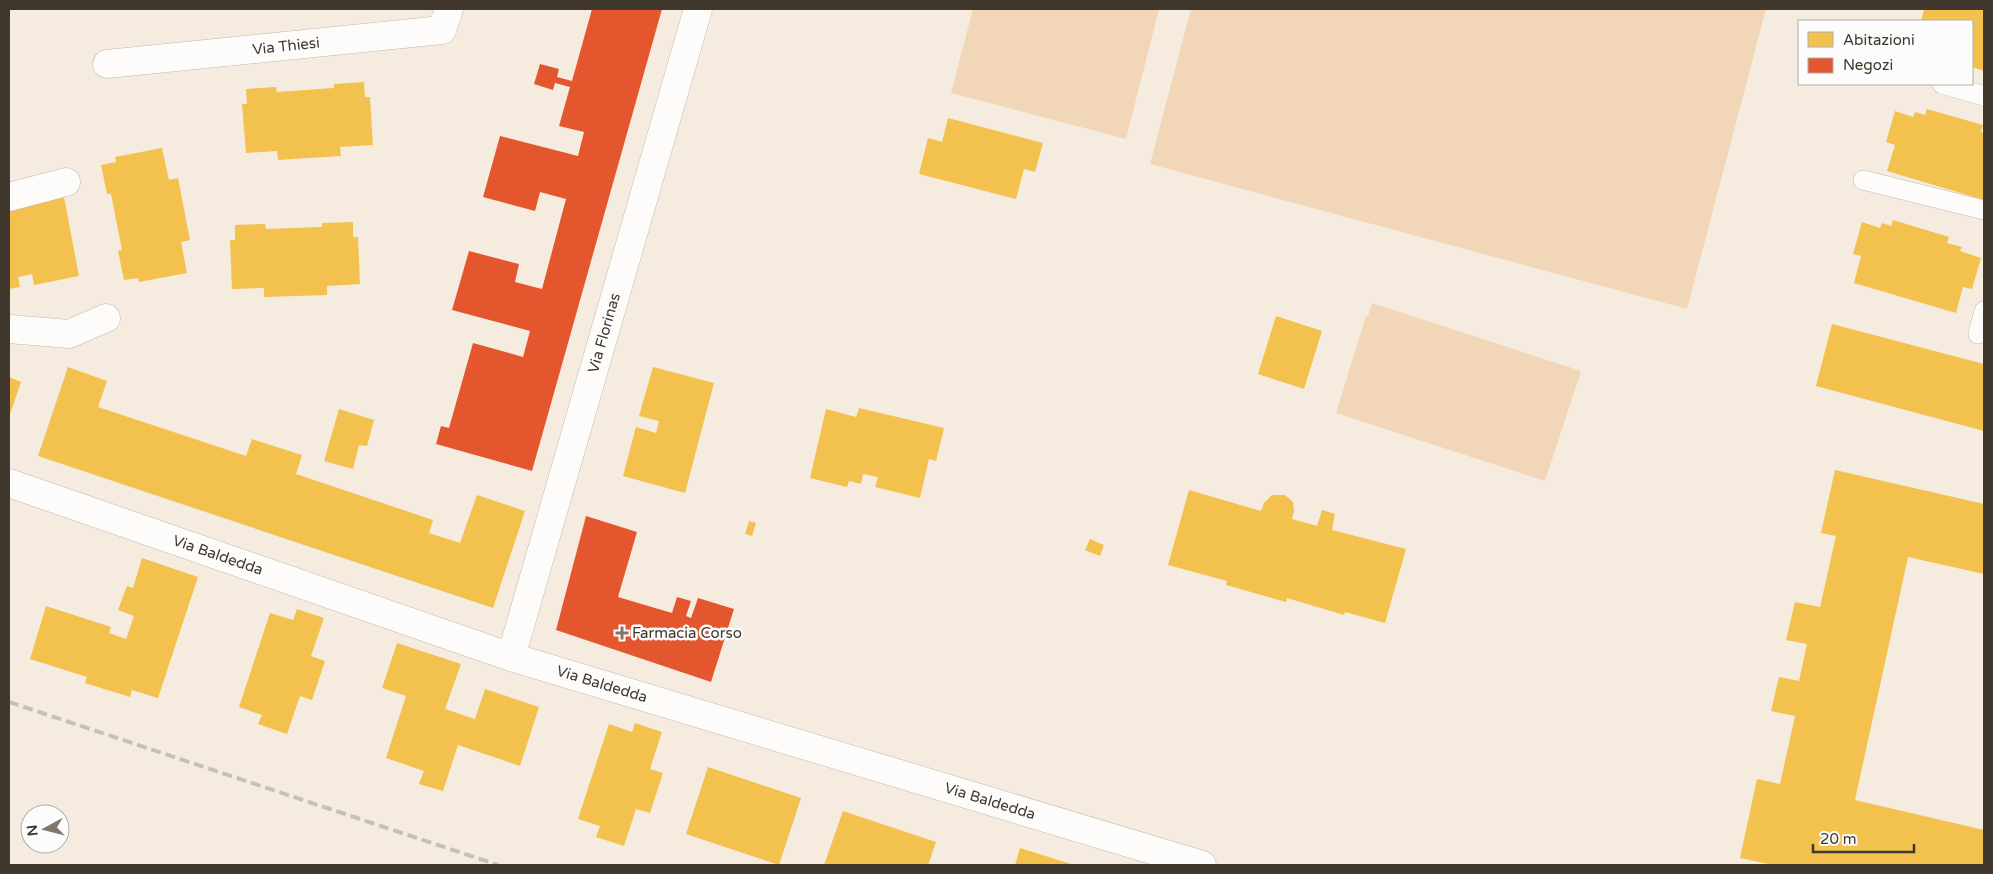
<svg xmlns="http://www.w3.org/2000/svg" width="1993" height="874" font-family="'Varela Round',sans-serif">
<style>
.green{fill:#f1d7b7}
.homes{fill:#f2c14e}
.shops{fill:#e4572e}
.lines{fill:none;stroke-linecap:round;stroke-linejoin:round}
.service-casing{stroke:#c2b8ae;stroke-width:20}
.minor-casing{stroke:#c2b8ae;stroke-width:29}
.service{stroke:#fefcfa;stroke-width:19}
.minor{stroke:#fefcfa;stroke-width:28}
.rail{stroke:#c3c0bd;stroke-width:4;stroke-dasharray:10 5;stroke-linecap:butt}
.poi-dot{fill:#80776b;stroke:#fcfcfc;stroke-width:2}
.labels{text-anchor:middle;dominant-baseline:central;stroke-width:5;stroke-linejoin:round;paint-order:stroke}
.street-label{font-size:15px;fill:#41382d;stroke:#fcfcfc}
.poi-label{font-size:15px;fill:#41382d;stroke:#fcfcfc;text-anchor:start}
</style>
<rect width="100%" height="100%" fill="#f6ebdf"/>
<path class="green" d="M973,9H1159L1126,139L951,93Z
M1191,9H1766L1687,309L1150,164Z
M1372,303L1581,371L1545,481L1336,413L1366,316H1368Z"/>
<path class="homes" d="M1924,9H1984V71L1972,67V21H1921Z
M364,82L365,97H370L373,145L340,147L341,156L278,160L277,151L246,153L242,104H247L246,89L276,87L277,92L334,88V84Z
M1927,109L1983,125L1981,132L1984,133V200L1887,171L1895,145L1886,142L1895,111L1913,117L1915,112L1925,115Z
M948,118L1043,143L1035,172L1024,169L1016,199L919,174L928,138L942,142Z
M162,148L169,180L178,178L190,240L181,242L187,273L139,282L138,278L124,280L118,251L122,250L111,194H107L101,165L116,162L115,157Z
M64,197L79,276L34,285L32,274L18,277L20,287L9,289V208Z
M1893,220L1949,237L1947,243L1962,247L1960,251L1981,258L1972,289L1963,287L1956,313L1854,283L1861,256L1853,254L1862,222L1880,228L1882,223L1891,226Z
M353,222V237H358L360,284L327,286V295L264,297V288L232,289L230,240H235V225L265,224L266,229L322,227V223Z
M1276,316L1322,331L1304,389L1258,374Z
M1832,324L1984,364V431L1816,386Z
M68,367L107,381L98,407L246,456L252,439L302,455L296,474L433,520L429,533L460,543L477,495L525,511L493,608L38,456Z
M653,367L714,383L685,493L623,476L636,427L656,433L659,421L639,416Z
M9,377L21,382L9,417Z
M859,408L944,428L936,461L929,459L920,498L875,487L878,477L863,474L861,484L849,481L847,487L810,478L826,409L856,417Z
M339,409L374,420L367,446L359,445L353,469L324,461Z
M1835,470L1984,504V574L1908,557L1855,800L1984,830V865H1773L1740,858L1757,779L1780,784L1795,716L1771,711L1779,677L1799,681L1807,644L1786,640L1795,602L1820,607L1836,536L1821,533Z
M1189,490L1261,511L1264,503L1272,495H1285L1293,502L1294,511L1292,519L1317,526L1322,510L1335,514L1332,530L1406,549L1385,623L1345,612L1344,615L1287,598L1286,602L1226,585L1227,581L1168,565Z
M749,521L756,523L752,536L745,534Z
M1090,539L1104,545L1100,556L1085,550Z
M142,558L198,577L158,698L132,690L130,697L85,683L87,677L30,659L46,606L111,627L109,633L126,639L134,616L118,610L127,586L133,588Z
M297,609L324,618L311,656L325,661L312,700L300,696L287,734L258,724L262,715L239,707L270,613L293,620Z
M397,643L461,664L445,709L475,719L485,689L539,707L520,766L458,745L443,791L419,784L424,771L386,758L406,696L382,688Z
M635,723L662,732L650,769L663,773L650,813L636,809L624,846L596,837L600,826L578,819L609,724L632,732Z
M708,767L801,798L779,865L686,834Z
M843,811L936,842L928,865H824Z
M1020,848L1074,865H1015Z"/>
<path class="shops" d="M592,9H662L532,471L436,444L441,426L449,428L473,343L523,357L530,331L452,310L469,251L519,264L515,282L542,289L566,199L540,192L535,211L483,197L500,136L578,156L584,132L559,126L570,87L555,83L553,90L534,84L540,64L559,69L557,77L572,81Z
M586,516L637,532L618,597L672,613L677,597L691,601L686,616L691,618L698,598L734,609L711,682L556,630Z"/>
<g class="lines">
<defs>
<path id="service" d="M1942,84L1984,96
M1863,180L1984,210
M1978,334L1984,311"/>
<path id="minor" d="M107,64L442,30L449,9
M9,197L66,182
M9,329L69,334L106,318
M9,483L511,657L1202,865
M511,657L698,9"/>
</defs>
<use href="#service" class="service-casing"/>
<use href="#minor" class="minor-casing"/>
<use href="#service" class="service"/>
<use href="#minor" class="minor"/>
<path class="rail" d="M9,702L498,865"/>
</g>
<path class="poi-dot" d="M619.5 625.5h5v5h5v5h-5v5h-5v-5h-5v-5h5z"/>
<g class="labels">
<g class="street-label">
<text transform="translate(286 46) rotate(-6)">Via Thiesi</text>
<text transform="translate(604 333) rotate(-74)">Via Florinas</text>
<text transform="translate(218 555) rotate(19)">Via Baldedda</text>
<text transform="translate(602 684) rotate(17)">Via Baldedda</text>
<text transform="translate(990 801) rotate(17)">Via Baldedda</text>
</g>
<g class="poi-label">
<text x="632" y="633">Farmacia Corso</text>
</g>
</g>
<rect width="1993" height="874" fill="none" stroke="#41382d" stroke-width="20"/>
<rect x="1798" y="20" width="175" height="65" fill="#fcfcfc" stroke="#b1aea9"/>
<rect x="1808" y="32" width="25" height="15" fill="#f2c14e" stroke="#b1aea9"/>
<text x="1843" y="45" font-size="15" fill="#41382d">Abitazioni</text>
<rect x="1808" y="58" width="25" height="15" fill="#e4572e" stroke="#b1aea9"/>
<text x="1843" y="70" font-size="15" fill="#41382d">Negozi</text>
<g transform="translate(45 829) rotate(263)"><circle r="24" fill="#fcfcfc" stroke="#b1aea9"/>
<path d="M0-4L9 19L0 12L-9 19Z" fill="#80776b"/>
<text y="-8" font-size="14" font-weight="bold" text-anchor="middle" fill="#41382d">N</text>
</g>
<path d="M1813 844v8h101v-8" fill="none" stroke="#41382d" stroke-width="2.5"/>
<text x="1820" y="844" font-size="15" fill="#41382d" stroke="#fcfcfc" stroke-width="4" paint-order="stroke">20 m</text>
</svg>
